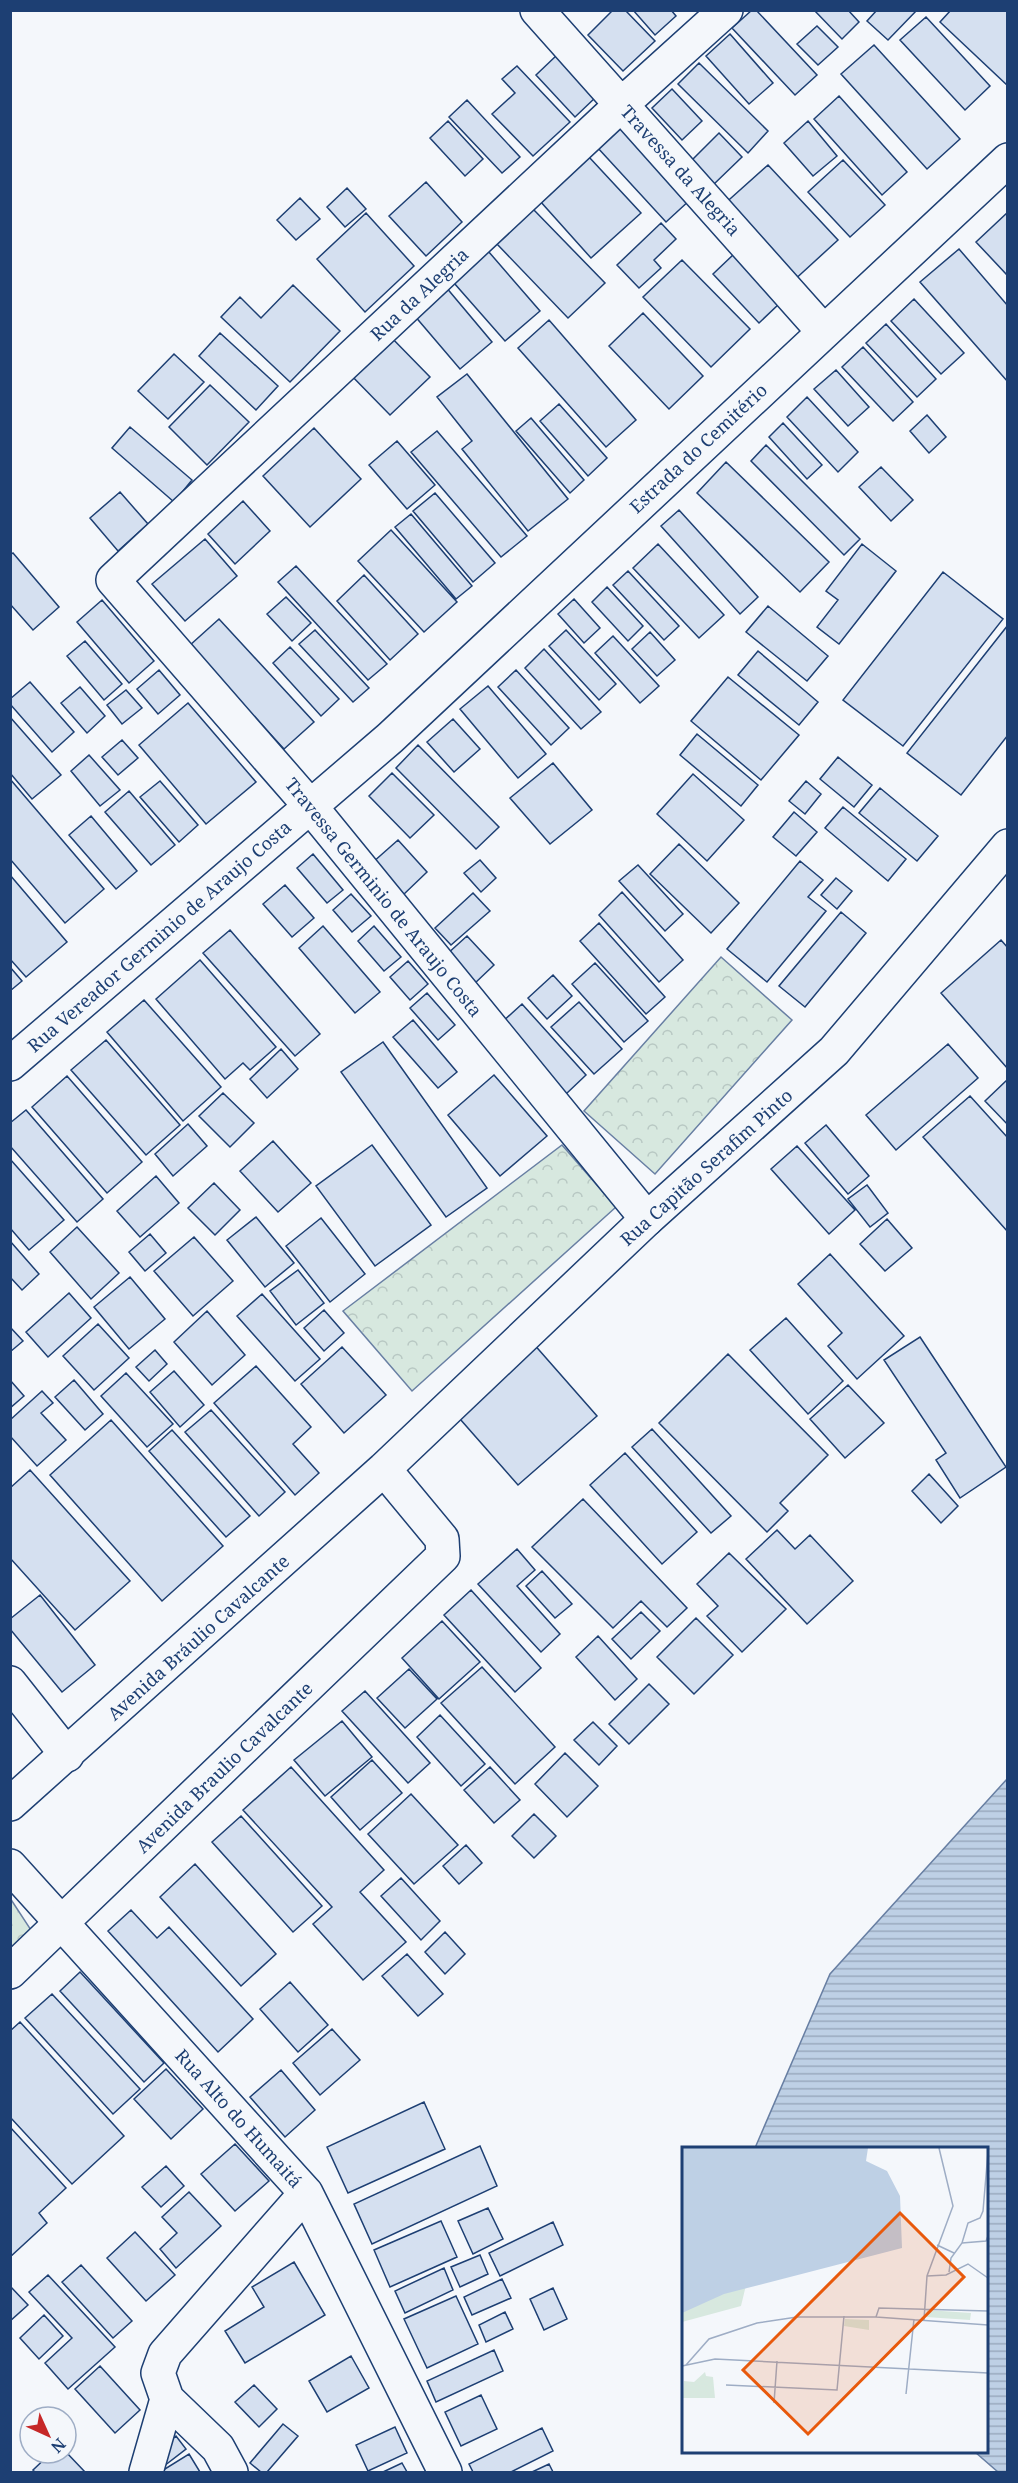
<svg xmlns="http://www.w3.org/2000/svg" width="1018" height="2483" font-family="'Noto Serif',serif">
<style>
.forest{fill:url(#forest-crowns);stroke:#687fa3;stroke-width:1.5}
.water{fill:url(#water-rules);stroke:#687fa3;stroke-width:1.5}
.building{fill:#d5e0f0;stroke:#1d3f73;stroke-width:1.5}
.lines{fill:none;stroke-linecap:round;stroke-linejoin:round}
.street-casing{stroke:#1d3f73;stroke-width:36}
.secondary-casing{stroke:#1d3f73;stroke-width:36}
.street{stroke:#f4f7fb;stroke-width:33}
.secondary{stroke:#f4f7fb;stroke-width:33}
.labels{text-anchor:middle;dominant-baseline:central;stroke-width:4.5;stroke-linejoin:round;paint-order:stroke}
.street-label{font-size:18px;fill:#1d3f73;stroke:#f4f7fb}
.inset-road{fill:none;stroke:#9eadc5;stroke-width:1.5}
.view{fill:#e8590c;fill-opacity:0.15;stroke:#e8590c;stroke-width:3}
.inset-edge{fill:none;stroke:#1d3f73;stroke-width:3}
</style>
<defs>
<pattern id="forest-crowns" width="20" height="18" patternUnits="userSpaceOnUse" patternTransform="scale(1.5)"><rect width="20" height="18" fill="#d7e8df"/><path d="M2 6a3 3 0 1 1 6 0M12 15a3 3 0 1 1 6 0" fill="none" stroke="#b8c8c3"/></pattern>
<pattern id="water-rules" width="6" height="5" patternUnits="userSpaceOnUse" patternTransform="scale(1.5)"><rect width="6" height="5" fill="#bed0e5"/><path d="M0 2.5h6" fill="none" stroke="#9aaabe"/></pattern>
</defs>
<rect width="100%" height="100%" fill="#f4f7fb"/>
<path class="forest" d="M721,957L792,1020L655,1174L584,1111Z
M562,1145L616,1207L412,1391L343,1311Z
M10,1898L31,1930L10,1949Z"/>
<path class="water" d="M1007,1779L1008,2472H998L975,2452H986V2148H755L830,1974Z"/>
<path class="building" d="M613,10H625L655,41L623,71L588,35Z
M633,10H671L676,16L655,35Z
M752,10H756L817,75L795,95L732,28Z
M814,10H848L859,22L842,39Z
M877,10H917L888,40L867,21Z
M951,10H1008V86L940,22Z
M926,17L990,86L965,110L900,40Z
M817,26L838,47L818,65L797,44Z
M730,34L773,83L749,104L706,56Z
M874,45L960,139L927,169L841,74Z
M558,54L597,96L575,117L536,75Z
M699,63L768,131L748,153L678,84Z
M517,66L570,122L533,156L492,114L515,93L502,79Z
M672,89L702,121L682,140L652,108Z
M839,96L907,172L882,195L814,119Z
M467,100L520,157L502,173L449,117Z
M448,121L483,159L465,176L430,138Z
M808,121L837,156L813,176L784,143Z
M622,123L691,199L666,222L597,147Z
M719,133L742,157L713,185L690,162Z
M589,157L641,213L591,258L540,201Z
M843,160L885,205L850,237L808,192Z
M768,165L838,240L791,283L721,207Z
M426,182L462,222L426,256L389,216Z
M347,188L366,209L345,227L327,207Z
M300,198L320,219L296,240L277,220Z
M533,209L605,283L568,318L497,244Z
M1008,212V276L976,242Z
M366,213L414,266L365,312L317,259Z
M661,223L676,239L654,260L661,268L639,288L617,265Z
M482,244L540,311L505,341L447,275Z
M959,249L1008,306V382L920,282Z
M734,254L780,303L759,323L713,274Z
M682,260L750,329L711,367L643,297Z
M440,280L492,342L460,369L408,308Z
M293,285L340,331L290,382L221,317L240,297L261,318Z
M914,299L964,353L941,374L891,321Z
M643,313L703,376L669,409L609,346Z
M549,320L636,420L606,447L518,348Z
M886,324L936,379L917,397L866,343Z
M386,332L430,377L390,415L346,370Z
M220,333L278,386L256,410L199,356Z
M863,347L913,402L893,421L842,367Z
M174,354L204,382L168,419L138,391Z
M836,370L869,407L848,426L814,389Z
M467,374L568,499L528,531L462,449L472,441L437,397Z
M210,385L249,422L207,465L169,427Z
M807,397L858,452L838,472L787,417Z
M559,404L607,458L588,476L540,421Z
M927,415L946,437L929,453L910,431Z
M531,418L584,480L570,493L516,431Z
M783,423L822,465L807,479L769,437Z
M130,427L192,480L174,502L112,448Z
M314,428L361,479L310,527L263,476Z
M437,431L527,536L501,557L411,452Z
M397,441L435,485L407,509L369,465Z
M766,445L860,539L844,555L751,461Z
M726,462L829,562L800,592L697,493Z
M881,467L913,500L891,521L859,487Z
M120,492L148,524L118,551L90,518Z
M435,493L495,563L473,582L413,511Z
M243,501L270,531L235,564L208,534Z
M679,510L758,597L740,614L661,526Z
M411,514L472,586L456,599L395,527Z
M391,530L457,602L424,632L358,561Z
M205,539L237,576L185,621L152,584Z
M658,544L724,615L699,638L633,568Z
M862,544L896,571L839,644L817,627L838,600L826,591Z
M13,553L59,607L33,630L10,604V555Z
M296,566L387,664L368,680L278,582Z
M628,571L679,626L664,640L613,585Z
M943,572L1003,619L903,746L843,700Z
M364,575L418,634L390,660L337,601Z
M607,587L643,626L628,641L592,602Z
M286,597L311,623L292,641L267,614Z
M574,599L600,628L584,643L558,614Z
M102,600L154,661L129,683L77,622Z
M768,606L828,656L807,681L746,632Z
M219,619L314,722L284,749L189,646Z
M1008,625V735L961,795L907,753Z
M315,630L369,688L353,702L299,644Z
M566,630L616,684L599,700L549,646Z
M650,632L675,660L657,676L632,649Z
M613,636L659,686L640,703L595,653Z
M85,641L122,684L104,700L67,656Z
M290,647L339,699L321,716L273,663Z
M544,649L601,712L581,729L525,668Z
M758,651L818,702L799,725L738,675Z
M159,670L180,695L158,714L137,689Z
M516,670L569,728L551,745L498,687Z
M728,677L799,735L761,780L691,721Z
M30,682L74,732L52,752L10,704V699Z
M488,686L546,754L518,778L460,709Z
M80,687L105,716L87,733L61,703Z
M126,690L142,708L122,724L107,705Z
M188,703L256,782L206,824L139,745Z
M10,717L61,775L32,799L10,773Z
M453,719L480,749L454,772L427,742Z
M697,734L758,785L741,806L680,755Z
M122,740L138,758L118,775L102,757Z
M418,745L499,827L476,849L396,768Z
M89,755L120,790L100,806L71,771Z
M838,757L872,785L854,807L820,779Z
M553,763L592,810L550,844L510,798Z
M392,773L434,815L410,838L369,796Z
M693,774L744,820L707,861L657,814Z
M10,779L104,889L65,923L10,859Z
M160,781L198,825L179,842L140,797Z
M806,781L821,794L805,814L789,801Z
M880,788L938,836L917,861L859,813Z
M129,791L175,845L151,865L105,812Z
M843,807L906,859L888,881L825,828Z
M794,812L817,832L796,856L773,837Z
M91,816L137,871L116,889L69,835Z
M398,840L427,872L402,896L372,863Z
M679,844L739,903L711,933L650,874Z
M313,854L343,890L327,903L297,868Z
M480,860L496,878L481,892L464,873Z
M800,861L823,880L808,897L826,911L767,982L727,949Z
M638,865L683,914L665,931L619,881Z
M10,875L67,942L26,977L10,959Z
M836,878L852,891L837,909L821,895Z
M285,885L314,918L292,937L263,904Z
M622,892L683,960L659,982L599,915Z
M473,893L490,911L451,945L435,928Z
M351,894L371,916L352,932L333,910Z
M841,912L866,933L805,1007L779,986Z
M599,923L665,997L646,1014L580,941Z
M323,926L380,992L355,1013L299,948Z
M374,926L401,957L384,971L358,941Z
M230,930L320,1034L295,1056L203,953Z
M467,936L494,965L473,985L446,955Z
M1001,940L1008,948V1069L941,993Z
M200,960L276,1047L250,1070L243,1063L225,1079L156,999Z
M408,961L428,984L410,1000L390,977Z
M595,963L648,1021L624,1042L572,984Z
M10,967L22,981L10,991Z
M553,975L572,996L547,1019L528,998Z
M427,993L455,1025L438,1040L410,1008Z
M144,1000L221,1087L183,1121L107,1032Z
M579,1002L622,1049L594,1074L551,1027Z
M522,1004L586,1075L566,1094L501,1023Z
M413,1020L457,1072L438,1088L393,1037Z
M106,1040L180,1125L146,1155L71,1070Z
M383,1042L487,1188L446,1217L341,1072Z
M948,1044L978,1078L896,1150L866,1115Z
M281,1049L298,1069L267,1098L250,1079Z
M494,1075L547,1136L500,1176L448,1115Z
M67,1076L142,1162L107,1193L32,1107Z
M1007,1080H1008V1125L985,1101Z
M223,1093L254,1123L230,1147L199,1116Z
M970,1096L1008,1138V1232L923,1137Z
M26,1110L103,1199L77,1222L10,1146V1123Z
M188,1124L207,1146L173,1176L155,1154Z
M826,1125L869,1176L848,1194L805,1143Z
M273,1141L311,1183L278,1212L240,1171Z
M372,1145L431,1225L375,1266L316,1186Z
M797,1146L855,1210L829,1234L771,1169Z
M10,1159L64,1220L29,1250L10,1228Z
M156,1176L179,1203L140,1237L117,1211Z
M214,1183L240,1210L215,1235L188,1208Z
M867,1185L888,1213L870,1227L848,1199Z
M256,1217L294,1263L265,1287L227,1240Z
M321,1218L365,1274L330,1302L286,1246Z
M887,1219L912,1248L885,1271L860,1244Z
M77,1227L119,1273L91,1299L50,1252Z
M150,1234L166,1253L145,1271L129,1252Z
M194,1237L233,1281L193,1316L154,1271Z
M10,1241L39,1274L22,1290L10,1277Z
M830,1254L904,1336L857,1379L828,1346L842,1333L798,1284Z
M298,1270L324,1303L296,1325L270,1291Z
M130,1277L165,1319L129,1349L94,1307Z
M69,1293L91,1318L48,1357L26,1332Z
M262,1294L320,1359L295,1381L237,1316Z
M324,1310L344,1333L324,1351L304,1328Z
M207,1311L245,1355L212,1385L174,1342Z
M786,1318L843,1381L808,1414L750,1350Z
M98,1324L129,1358L94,1390L63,1356Z
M10,1327L23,1341L10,1352Z
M920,1337L1006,1467L960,1498L936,1460L946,1453L884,1360Z
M532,1342L597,1416L518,1485L453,1411Z
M342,1347L386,1395L344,1433L301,1384Z
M155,1350L167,1364L149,1381L136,1367Z
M728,1354L828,1455L780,1503L788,1511L767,1532L659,1423Z
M256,1366L311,1427L293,1444L319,1473L295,1495L214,1403Z
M174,1371L204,1405L180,1427L150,1392Z
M126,1373L173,1424L147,1447L101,1396Z
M10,1380L24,1396L10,1408Z
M74,1380L103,1414L85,1430L55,1397Z
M848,1385L884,1423L845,1458L810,1419Z
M42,1391L53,1403L41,1413L66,1440L37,1466L10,1436V1420Z
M211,1410L285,1492L259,1516L185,1432Z
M111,1420L223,1546L162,1601L50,1475Z
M652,1429L731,1516L711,1533L632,1447Z
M172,1430L250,1516L226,1537L149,1451Z
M625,1453L697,1532L662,1564L590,1485Z
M30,1470L130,1581L75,1630L10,1558V1488Z
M929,1474L958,1506L941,1523L912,1491Z
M583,1499L687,1608L667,1627L641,1601L613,1628L532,1547Z
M777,1530L795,1549L810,1535L853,1581L807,1624L746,1559Z
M517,1549L535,1570L517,1586L560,1634L541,1652L478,1584Z
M729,1553L786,1609L742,1652L707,1616L718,1606L697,1584Z
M542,1571L572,1604L555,1618L526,1586Z
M471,1590L541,1668L515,1692L444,1615Z
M40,1595L95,1665L62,1692L10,1629V1619Z
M641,1612L660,1631L631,1659L612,1639Z
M696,1618L733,1655L694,1694L657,1657Z
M442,1621L480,1662L439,1699L402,1658Z
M598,1636L637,1679L615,1700L576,1657Z
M482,1667L555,1747L515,1784L441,1703Z
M409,1669L437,1699L405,1728L377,1698Z
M649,1684L669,1704L629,1744L609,1724Z
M365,1691L430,1763L408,1783L342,1711Z
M440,1715L485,1764L461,1786L417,1737Z
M342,1721L372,1757L325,1796L294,1760Z
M593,1722L617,1746L599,1765L574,1740Z
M565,1753L598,1786L567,1817L535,1784Z
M372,1760L402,1793L360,1830L331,1797Z
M291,1767L384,1870L360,1892L406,1942L363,1980L313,1924L332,1907L243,1810Z
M490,1767L520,1800L494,1823L464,1790Z
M411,1794L458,1845L414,1884L368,1834Z
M534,1814L556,1836L534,1858L512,1836Z
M241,1816L322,1906L293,1932L212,1842Z
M466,1845L482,1863L459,1884L443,1866Z
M195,1864L276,1954L241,1986L160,1897Z
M401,1878L440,1921L421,1940L381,1896Z
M131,1910L157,1938L169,1927L253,2019L218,2052L108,1931Z
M445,1932L465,1954L445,1974L425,1952Z
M407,1954L443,1994L418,2016L382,1976Z
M80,1972L164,2063L144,2082L60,1991Z
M290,1982L328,2025L298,2052L260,2009Z
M52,1994L140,2089L113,2114L25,2018Z
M20,2022L124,2136L72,2184L10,2117V2031Z
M332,2029L360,2060L320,2095L293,2063Z
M166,2069L203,2109L171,2139L134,2099Z
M281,2070L315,2110L285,2137L250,2097Z
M424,2102L445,2149L348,2193L327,2147Z
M10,2127L66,2188L39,2213L47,2223L10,2257Z
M235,2144L269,2181L235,2211L201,2174Z
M480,2146L497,2186L372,2244L354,2204Z
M166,2166L184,2186L161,2207L142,2187Z
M189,2192L221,2226L176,2268L160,2249L177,2233L162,2217Z
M488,2208L503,2239L473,2254L458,2221Z
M441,2221L457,2257L390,2287L374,2250Z
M553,2222L563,2245L500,2276L489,2253Z
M135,2232L175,2275L146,2301L107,2258Z
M480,2255L488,2274L460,2287L451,2267Z
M294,2262L325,2315L245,2363L225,2331L264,2307L252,2287Z
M81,2265L132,2321L113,2338L62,2282Z
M444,2268L453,2290L405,2313L395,2291Z
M48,2275L115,2347L68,2389L45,2363L72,2338L29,2292Z
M502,2279L511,2298L472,2315L464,2297Z
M10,2286L28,2305L10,2321Z
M553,2288L567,2319L544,2330L530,2299Z
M456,2296L478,2344L427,2368L404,2319Z
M505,2312L513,2329L486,2342L479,2325Z
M44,2315L63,2336L39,2359L20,2338Z
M494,2350L503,2371L436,2402L427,2381Z
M351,2356L369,2388L327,2412L309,2381Z
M100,2366L140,2410L115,2433L75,2389Z
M254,2385L277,2409L259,2427L235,2402Z
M481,2395L497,2429L461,2446L445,2412Z
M283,2424L298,2436L267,2472H261L250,2463Z
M395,2427L407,2453L368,2471L356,2445Z
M542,2428L553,2451L511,2472H473L469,2464Z
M176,2436L186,2449L164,2466L154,2454Z
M66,2452L85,2472H35L33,2470L51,2453Z
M189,2454L200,2472H160Z
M402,2463L407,2472H383Z
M549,2464L553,2472H532Z"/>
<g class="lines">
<defs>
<path id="street" d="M537,10L823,331
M10,1064L390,738L1008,160
M647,1219L310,806L113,580L622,104L726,10
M10,1683L67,1755
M10,1866L306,2193L445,2472
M146,2472L167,2399
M231,2472L218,2448L167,2399L158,2373L165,2354L306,2193"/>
<path id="secondary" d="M10,1804L384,1469L647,1219L834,1051L1008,846
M10,1972L443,1556L442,1539L384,1469"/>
</defs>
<use href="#street" class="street-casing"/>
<use href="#secondary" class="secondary-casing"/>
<use href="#street" class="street"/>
<use href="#secondary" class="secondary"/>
</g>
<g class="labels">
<g class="street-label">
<text transform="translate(681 170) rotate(48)">Travessa da Alegria</text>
<text transform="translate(419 294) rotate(-43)">Rua da Alegria</text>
<text transform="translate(698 448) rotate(-43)">Estrada do Cemitério</text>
<text transform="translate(384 897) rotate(51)">Travessa Germinio de Araujo Costa</text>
<text transform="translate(159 936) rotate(-41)">Rua Vereador Germinio de Araujo Costa</text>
<text transform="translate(706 1167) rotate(-42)">Rua Capitão Serafim Pinto</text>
<text transform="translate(198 1637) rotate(-42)">Avenida Bráulio Cavalcante</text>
<text transform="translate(224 1767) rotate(-44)">Avenida Braulio Cavalcante</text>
<text transform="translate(239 2118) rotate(48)">Rua Alto do Humaitá</text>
</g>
</g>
<g transform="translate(682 2147)">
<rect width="306" height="306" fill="#f4f7fb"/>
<path d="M77,84L59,159L0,175V92ZM245,163L289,166L288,173L244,170ZM163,172L187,173V183L162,179ZM23,225L24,229L31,230L33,251H1L2,234L12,235Z" fill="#d7e8df"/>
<path d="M0,1H186L184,14L205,24L218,49L220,101L42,147L0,166Z" fill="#bed0e5"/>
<path class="inset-road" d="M280,96L304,94L306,89M255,98L272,106M267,125L269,111L280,96L286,76L298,71L301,64L306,5M245,129L264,128L286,117L306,131M194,170L197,161L306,164M242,173L245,129L271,59L257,1M4,218L27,192L75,176L115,170H194L306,178M0,219L33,212L306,226M44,238L155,243L162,169M224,247L232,172M92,256L95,214"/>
<path class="view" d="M218,66L282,130L126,287L61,223Z"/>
<rect width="306" height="306" class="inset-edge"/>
</g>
<rect width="1018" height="2483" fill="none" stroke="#1d3f73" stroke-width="24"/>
<g transform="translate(48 2435) rotate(135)"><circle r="28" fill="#f4f7fb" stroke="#9eadc5" stroke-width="1.5"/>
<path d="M0-4.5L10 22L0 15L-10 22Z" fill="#c62828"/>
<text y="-9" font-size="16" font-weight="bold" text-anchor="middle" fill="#1d3f73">N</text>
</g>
</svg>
